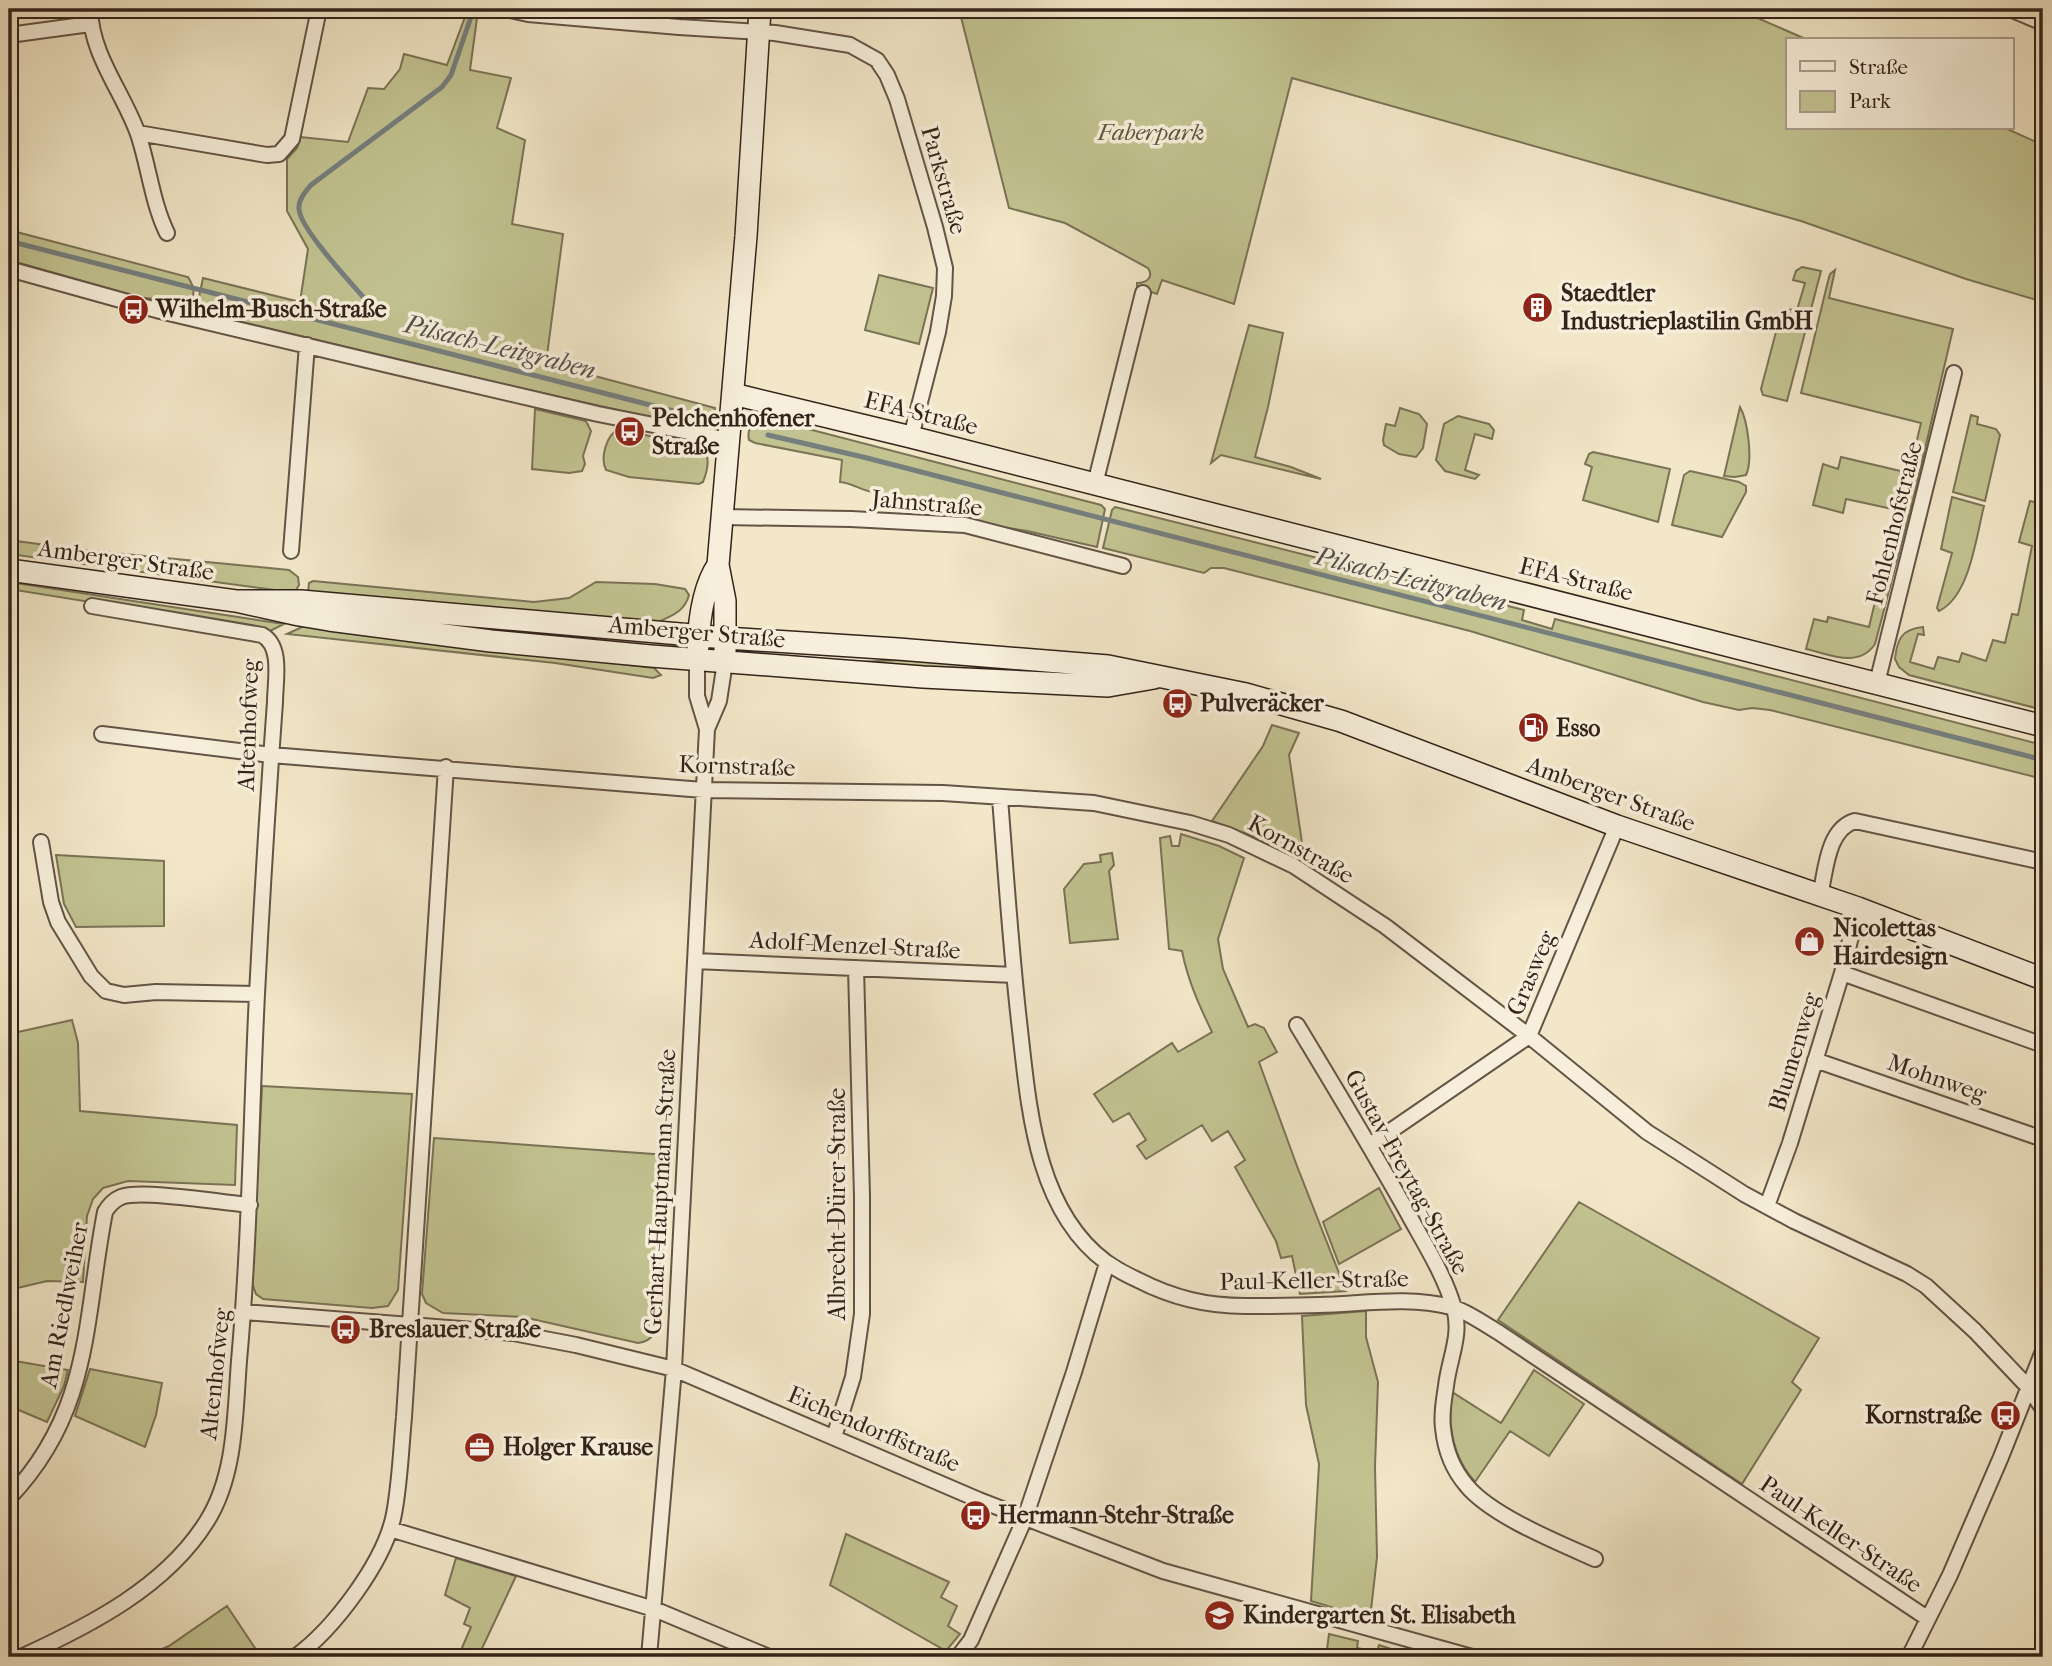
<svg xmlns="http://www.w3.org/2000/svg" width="2052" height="1666" font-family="'IM FELL French Canon',serif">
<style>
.green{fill:#c2c391;stroke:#7a7356;stroke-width:2}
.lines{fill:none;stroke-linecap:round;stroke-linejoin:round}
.stream{stroke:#767f7e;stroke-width:5}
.street-casing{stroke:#635446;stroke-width:18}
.secondary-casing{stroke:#33231a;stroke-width:24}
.street{stroke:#f7efdb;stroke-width:14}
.secondary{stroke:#f7efdb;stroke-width:21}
.labels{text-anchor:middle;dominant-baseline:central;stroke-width:7;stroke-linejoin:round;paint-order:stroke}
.park-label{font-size:24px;font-style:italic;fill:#5e533e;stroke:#f7efdb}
.street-label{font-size:24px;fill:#33231a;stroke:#f7efdb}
.poi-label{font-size:24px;font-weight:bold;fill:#33231a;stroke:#f7efdb;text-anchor:start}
.water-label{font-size:26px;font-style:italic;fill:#54514c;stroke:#f7efdb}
</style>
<rect width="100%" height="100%" fill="#f2e7c8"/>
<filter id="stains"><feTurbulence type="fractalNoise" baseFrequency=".00286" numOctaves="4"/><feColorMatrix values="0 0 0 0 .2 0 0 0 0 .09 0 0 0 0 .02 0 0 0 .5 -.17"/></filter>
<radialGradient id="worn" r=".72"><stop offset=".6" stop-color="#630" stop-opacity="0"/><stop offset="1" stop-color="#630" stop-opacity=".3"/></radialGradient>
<path class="green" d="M468,9L477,18L470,70L511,78L497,128L525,140L512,224L563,234L546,363L715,408L713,424L709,428L689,426L484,380L217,316L207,311L198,302L203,278L300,302L308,249L287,211V159L297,148L301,137L348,142L368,88L384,89L400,69L404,54L447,65Z
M959,9H1737L1808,40H1788V128H2005L2043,145V302L1966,279L1801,221L1292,78L1234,304L1162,280L1157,294L1137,287V283C1147,283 1154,277 1148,268L1065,223L1009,208Z
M9,230L188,277C193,285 196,292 191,301L142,298L9,260Z
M1802,267L1821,271L1787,401L1763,395L1761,389L1782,309L1797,310L1805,283L1793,280L1796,271Z
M1835,270L1829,298L1953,329L1914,496L1875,644C1858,669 1829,654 1806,649L1814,619L1827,622L1828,617L1869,627L1897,510L1846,499L1843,513L1813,505L1823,464L1838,469L1841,457L1909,473L1921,423L1801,393L1827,285L1830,274Z
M879,275L933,288L919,344L865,330Z
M1249,325L1283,333L1268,407L1255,457L1291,467L1321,479L1221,455L1211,463Z
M1740,407C1748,421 1753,461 1746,475L1735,477L1724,476Z
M1400,408L1419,414L1427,424L1423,448L1416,457L1399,454L1384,445L1383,440L1386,424L1395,426Z
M535,409L586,421L591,431L583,456L585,464L582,471L569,473L532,469Z
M1971,415L1978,417L1977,424L1996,429L2000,435L1985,501L1953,492Z
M1458,416L1489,424L1494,430L1492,439L1475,434L1465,470L1479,475L1475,479L1445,471L1436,460L1444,424Z
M766,418L1101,505L1105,509L1097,547L1027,531L956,520L955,509C927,504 900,497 872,492C861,490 852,483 840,482L842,460L755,443L749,440C746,427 755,422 766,418Z
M619,429L702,448C711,456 707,472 703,482L699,484L629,477L606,470C600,458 606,435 619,429Z
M1593,452L1670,469L1658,522L1583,500L1592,467L1585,464L1589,454Z
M1690,471L1739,482L1746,486V492L1722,537L1672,525L1684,475Z
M1952,497L1984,506C1976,537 1970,596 1939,611L1937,608L1952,553L1941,549Z
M2030,501L2043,504V670L2036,697L2043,699V710L1909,675L1899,667L1895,659C1897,639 1902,629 1923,627L1924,635L1918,634L1910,662L1934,669L1938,657L1959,662L1962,653L1986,661L1993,640L2005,643L2012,614L2018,615L2032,546L2019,542Z
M1115,507L1524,610L1522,620L1552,629L1555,619L2043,745V779L1770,710L1752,708L1739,710L1703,702L1470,631L1224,568H1211L1204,573L1103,548L1112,510Z
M9,540L83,550L289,570L298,577L299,585L295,592L282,591L9,554Z
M313,581L534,602L569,598L596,582L655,584L685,589L689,595C685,611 672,616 658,622L308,592L309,583Z
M9,582L284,624L270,631L9,589Z
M304,626L654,668L661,675L653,678L555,663L287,634Z
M759,654L858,662L900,660L1103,674V681L758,658Z
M1272,725L1299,733L1289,755L1305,863L1252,836L1212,821L1263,746Z
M1181,834L1219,846L1244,858L1218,939L1223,969L1248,1027L1255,1024L1264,1028L1277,1052L1259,1062L1297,1166L1346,1291L1300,1294L1292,1256L1281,1258L1276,1241L1235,1167L1245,1160L1228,1131L1212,1141L1202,1125L1146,1159L1137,1146L1146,1140L1129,1113L1113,1122L1094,1094L1172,1043L1178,1052L1212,1032C1199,1005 1188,981 1182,951L1169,949L1160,838L1170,836L1172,846H1179Z
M1112,853L1114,865L1109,871L1118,939L1070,943L1064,889L1084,864L1101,862L1100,855Z
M56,855L164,861V926L76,927L64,904Z
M72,1020L78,1043L80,1111L237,1125L235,1185L128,1181L103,1188L93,1199L87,1216L83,1282L47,1281L9,1290V1034Z
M262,1086L412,1094L398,1290L388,1306L372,1308L263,1299L256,1294L252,1283Z
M434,1138L667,1155L659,1316C656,1331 654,1341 638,1343L523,1317L443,1313L426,1303L422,1294Z
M1379,1188L1401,1229L1339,1264L1323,1222Z
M1579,1202L1819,1338L1792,1382L1801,1390L1742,1484L1498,1320Z
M1366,1311V1337L1378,1382L1375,1467L1377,1557L1370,1619L1311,1601L1319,1464L1306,1405L1302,1316Z
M9,1360L68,1370L64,1386L47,1422L9,1406Z
M90,1369L162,1383L156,1415L145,1447L75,1416Z
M1534,1370L1584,1404L1549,1456L1510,1431L1475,1482C1452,1456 1447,1426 1452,1392L1501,1423Z
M846,1534L949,1582L941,1597L957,1606L948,1626L960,1634L946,1651L830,1585Z
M456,1558L516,1576L478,1657H458L471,1627L464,1624L470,1608L445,1595Z
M227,1606L261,1657H144L169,1646Z
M1329,1634L1358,1641L1357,1648L1377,1652L1379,1645L1391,1649L1389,1657H1326Z"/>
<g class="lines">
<path class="stream" d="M9,241L697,417
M382,318C365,298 300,231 299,209C298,200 305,192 311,185L442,87L451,75L470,20
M768,435L863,457L2043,760"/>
<defs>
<path id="street" d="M90,9C91,55 123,92 138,134C149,167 152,202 167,233
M505,9L528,14L679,27L775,33L850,45L877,60L887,75L897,99L935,227L945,268L944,296L938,332L911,437
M2010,9L2043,23
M9,35L90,24
M138,133L267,155L279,154L292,139L319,9
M9,269L160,311L396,367L598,414L729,440
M1095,484L1143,293
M722,517L851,519L965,525L1123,566
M291,551L307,345
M697,660V696L707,729
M1877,683L1954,373
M102,734L271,755L703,790L943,793L1094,803L1190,823L1229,835L1294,866L1385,926L1529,1036L1647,1132L1744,1194L1794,1221L1907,1274L1926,1286L1975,1331L2029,1388L2043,1409
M1000,798C1006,875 1011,953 1020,1030C1029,1109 1036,1210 1106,1262C1116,1269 1127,1275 1138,1280C1173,1298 1206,1306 1245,1306C1270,1306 1295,1306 1319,1305C1363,1304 1408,1296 1451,1307C1467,1311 1484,1324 1498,1332L1927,1618
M41,842L51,902L58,922L91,976L106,991L124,995L156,992L257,994
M1820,895C1826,871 1827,829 1855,821L2043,862
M695,961L1014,975
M1842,973L2043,1045
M1297,1025C1334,1086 1370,1146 1405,1208C1422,1240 1444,1273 1454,1308C1462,1335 1449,1359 1446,1386C1444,1400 1441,1414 1443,1428C1445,1449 1453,1470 1467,1486C1492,1516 1559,1543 1595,1559
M1815,1060L2043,1139
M1370,1145L1529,1036L1617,826
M1767,1206L1790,1143L1842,973L1858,908
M244,1312L513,1333L576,1345L674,1369L979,1500L1163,1571L1472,1657
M834,1437L853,1377L862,1314V1196L856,968
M9,1498C92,1411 84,1321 105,1212C109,1205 114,1200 121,1197C141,1189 224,1203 250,1205
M390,1529L654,1609L769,1657
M21,1657C89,1626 166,1587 207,1521C236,1475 235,1413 239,1361C250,1239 251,1116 257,994C262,897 268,799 275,702C275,682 283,646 262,635L92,606
M295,1657C334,1629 385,1561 394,1514C400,1482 401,1449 404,1417L446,767
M649,1657L674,1369L707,729L719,701L725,662
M958,1657L971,1640L1025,1518L1074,1372L1107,1263
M1909,1657L1950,1575L2001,1457L2043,1351"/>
<path id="secondary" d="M733,394L911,437L2043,726
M9,570L236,601L299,615L329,620L491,641L651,656L923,677L1108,686L1154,678
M236,601H301L726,638L898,649L1108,666L1246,694L1341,721L1617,826L1858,908L2043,979
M698,647C699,620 703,587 718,565
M725,652V601L718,565L746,236L760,9"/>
</defs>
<use href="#street" class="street-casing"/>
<use href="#secondary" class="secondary-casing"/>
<use href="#street" class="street"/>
<use href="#secondary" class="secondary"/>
</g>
<defs>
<symbol id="building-disc" viewBox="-11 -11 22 22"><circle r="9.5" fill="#8f2418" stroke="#f7efdb"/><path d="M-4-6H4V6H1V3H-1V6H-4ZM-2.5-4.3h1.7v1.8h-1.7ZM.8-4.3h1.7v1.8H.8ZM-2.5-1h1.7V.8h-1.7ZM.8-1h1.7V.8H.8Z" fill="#fff"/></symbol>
<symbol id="bus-disc" viewBox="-11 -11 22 22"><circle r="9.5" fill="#8f2418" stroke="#f7efdb"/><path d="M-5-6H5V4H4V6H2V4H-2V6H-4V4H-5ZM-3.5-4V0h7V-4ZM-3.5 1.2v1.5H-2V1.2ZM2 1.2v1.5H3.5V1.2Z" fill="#fff"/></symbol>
<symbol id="fuel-disc" viewBox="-11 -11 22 22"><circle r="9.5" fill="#8f2418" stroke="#f7efdb"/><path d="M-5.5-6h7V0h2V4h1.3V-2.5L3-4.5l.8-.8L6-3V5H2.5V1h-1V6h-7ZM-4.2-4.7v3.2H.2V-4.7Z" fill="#fff"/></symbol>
<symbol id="shop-disc" viewBox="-11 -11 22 22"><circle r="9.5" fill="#8f2418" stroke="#f7efdb"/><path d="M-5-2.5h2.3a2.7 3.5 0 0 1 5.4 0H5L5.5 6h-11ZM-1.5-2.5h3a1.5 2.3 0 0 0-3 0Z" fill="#fff"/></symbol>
<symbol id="office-disc" viewBox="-11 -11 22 22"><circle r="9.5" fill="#8f2418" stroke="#f7efdb"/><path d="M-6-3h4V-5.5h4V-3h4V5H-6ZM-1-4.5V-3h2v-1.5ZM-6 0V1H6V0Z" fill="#fff"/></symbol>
<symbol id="school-disc" viewBox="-11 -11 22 22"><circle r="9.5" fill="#8f2418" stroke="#f7efdb"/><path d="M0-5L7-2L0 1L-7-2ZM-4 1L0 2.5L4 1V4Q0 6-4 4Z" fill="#fff"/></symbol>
</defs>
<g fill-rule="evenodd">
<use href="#building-disc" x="1520" y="290" width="35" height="35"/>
<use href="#bus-disc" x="116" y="292" width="35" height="35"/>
<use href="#bus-disc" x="612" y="414" width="35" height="35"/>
<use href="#bus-disc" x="1160" y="686" width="35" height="35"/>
<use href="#fuel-disc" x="1516" y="710" width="35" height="35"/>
<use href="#shop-disc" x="1792" y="924" width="35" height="35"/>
<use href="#bus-disc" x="328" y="1312" width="35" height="35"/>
<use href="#bus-disc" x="1988" y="1398" width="35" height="35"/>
<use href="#office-disc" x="462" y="1430" width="35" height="35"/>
<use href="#bus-disc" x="958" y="1498" width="35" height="35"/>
<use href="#school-disc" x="1202" y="1598" width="35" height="35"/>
</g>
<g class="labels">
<g class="park-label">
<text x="1151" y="132">Faberpark</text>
</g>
<g class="street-label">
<text transform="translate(944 180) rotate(74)">Parkstraße</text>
<text transform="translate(921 413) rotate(14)">EFA-Straße</text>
<text transform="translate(927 503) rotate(5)">Jahnstraße</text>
<text transform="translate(1894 523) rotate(-76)">Fohlenhofstraße</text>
<text transform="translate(126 560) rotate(8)">Amberger Straße</text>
<text transform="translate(1576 579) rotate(14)">EFA-Straße</text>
<text transform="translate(697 632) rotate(5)">Amberger Straße</text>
<text transform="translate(248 725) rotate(-88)">Altenhofweg</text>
<text transform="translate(737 766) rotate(2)">Kornstraße</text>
<text transform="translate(1611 794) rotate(20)">Amberger Straße</text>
<text transform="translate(1301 849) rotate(29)">Kornstraße</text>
<text transform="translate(855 945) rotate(3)">Adolf-Menzel-Straße</text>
<text transform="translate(1531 973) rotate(-67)">Grasweg</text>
<text transform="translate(1794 1052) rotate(-73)">Blumenweg</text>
<text transform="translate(1937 1078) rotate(19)">Mohnweg</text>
<text transform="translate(1407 1172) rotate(61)">Gustav-Freytag-Straße</text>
<text transform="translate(660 1192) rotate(-87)">Gerhart-Hauptmann-Straße</text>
<text transform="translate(837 1204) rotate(-90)">Albrecht-Dürer-Straße</text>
<text transform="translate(1314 1280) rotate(-1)">Paul-Keller-Straße</text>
<text transform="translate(64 1305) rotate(-79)">Am Riedlweiher</text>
<text transform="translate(215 1374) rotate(-84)">Altenhofweg</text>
<text transform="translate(874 1429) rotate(23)">Eichendorffstraße</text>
<text transform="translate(1841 1534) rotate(34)">Paul-Keller-Straße</text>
</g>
<g class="poi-label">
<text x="1561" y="293">Staedtler<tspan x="1561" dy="28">Industrieplastilin GmbH</tspan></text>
<text x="156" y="309">Wilhelm-Busch-Straße</text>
<text x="652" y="418">Pelchenhofener<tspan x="652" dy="28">Straße</tspan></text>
<text x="1200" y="703">Pulveräcker</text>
<text x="1556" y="728">Esso</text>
<text x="1833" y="928">Nicolettas<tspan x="1833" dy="28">Hairdesign</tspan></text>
<text x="369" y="1329">Breslauer Straße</text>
<text x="1982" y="1415" text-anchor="end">Kornstraße</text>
<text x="503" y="1447">Holger Krause</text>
<text x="998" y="1515">Hermann-Stehr-Straße</text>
<text x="1243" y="1615">Kindergarten St. Elisabeth</text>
</g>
<g class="water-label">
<text transform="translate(500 347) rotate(14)">Pilsach-Leitgraben</text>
<text transform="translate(1411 579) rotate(14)">Pilsach-Leitgraben</text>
</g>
</g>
<rect width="2052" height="1666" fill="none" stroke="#f2e7c8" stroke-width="35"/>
<rect x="10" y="10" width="2031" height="1645" fill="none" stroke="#33231a" stroke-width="3.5"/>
<rect x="18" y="18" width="2017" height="1631" fill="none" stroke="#33231a" stroke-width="2"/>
<rect x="1786" y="38" width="228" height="91" fill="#f7efdb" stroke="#a99d8e" stroke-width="2"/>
<rect x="1800" y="61" width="35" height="10" fill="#f7efdb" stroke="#a99d8e" stroke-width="2"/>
<text x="1849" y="74" font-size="21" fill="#33231a">Straße</text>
<rect x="1800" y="91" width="35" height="21" fill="#c2c391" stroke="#a99d8e" stroke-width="2"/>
<text x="1849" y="108" font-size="21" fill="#33231a">Park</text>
<rect width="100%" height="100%" filter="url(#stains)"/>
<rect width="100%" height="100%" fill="url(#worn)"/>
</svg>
